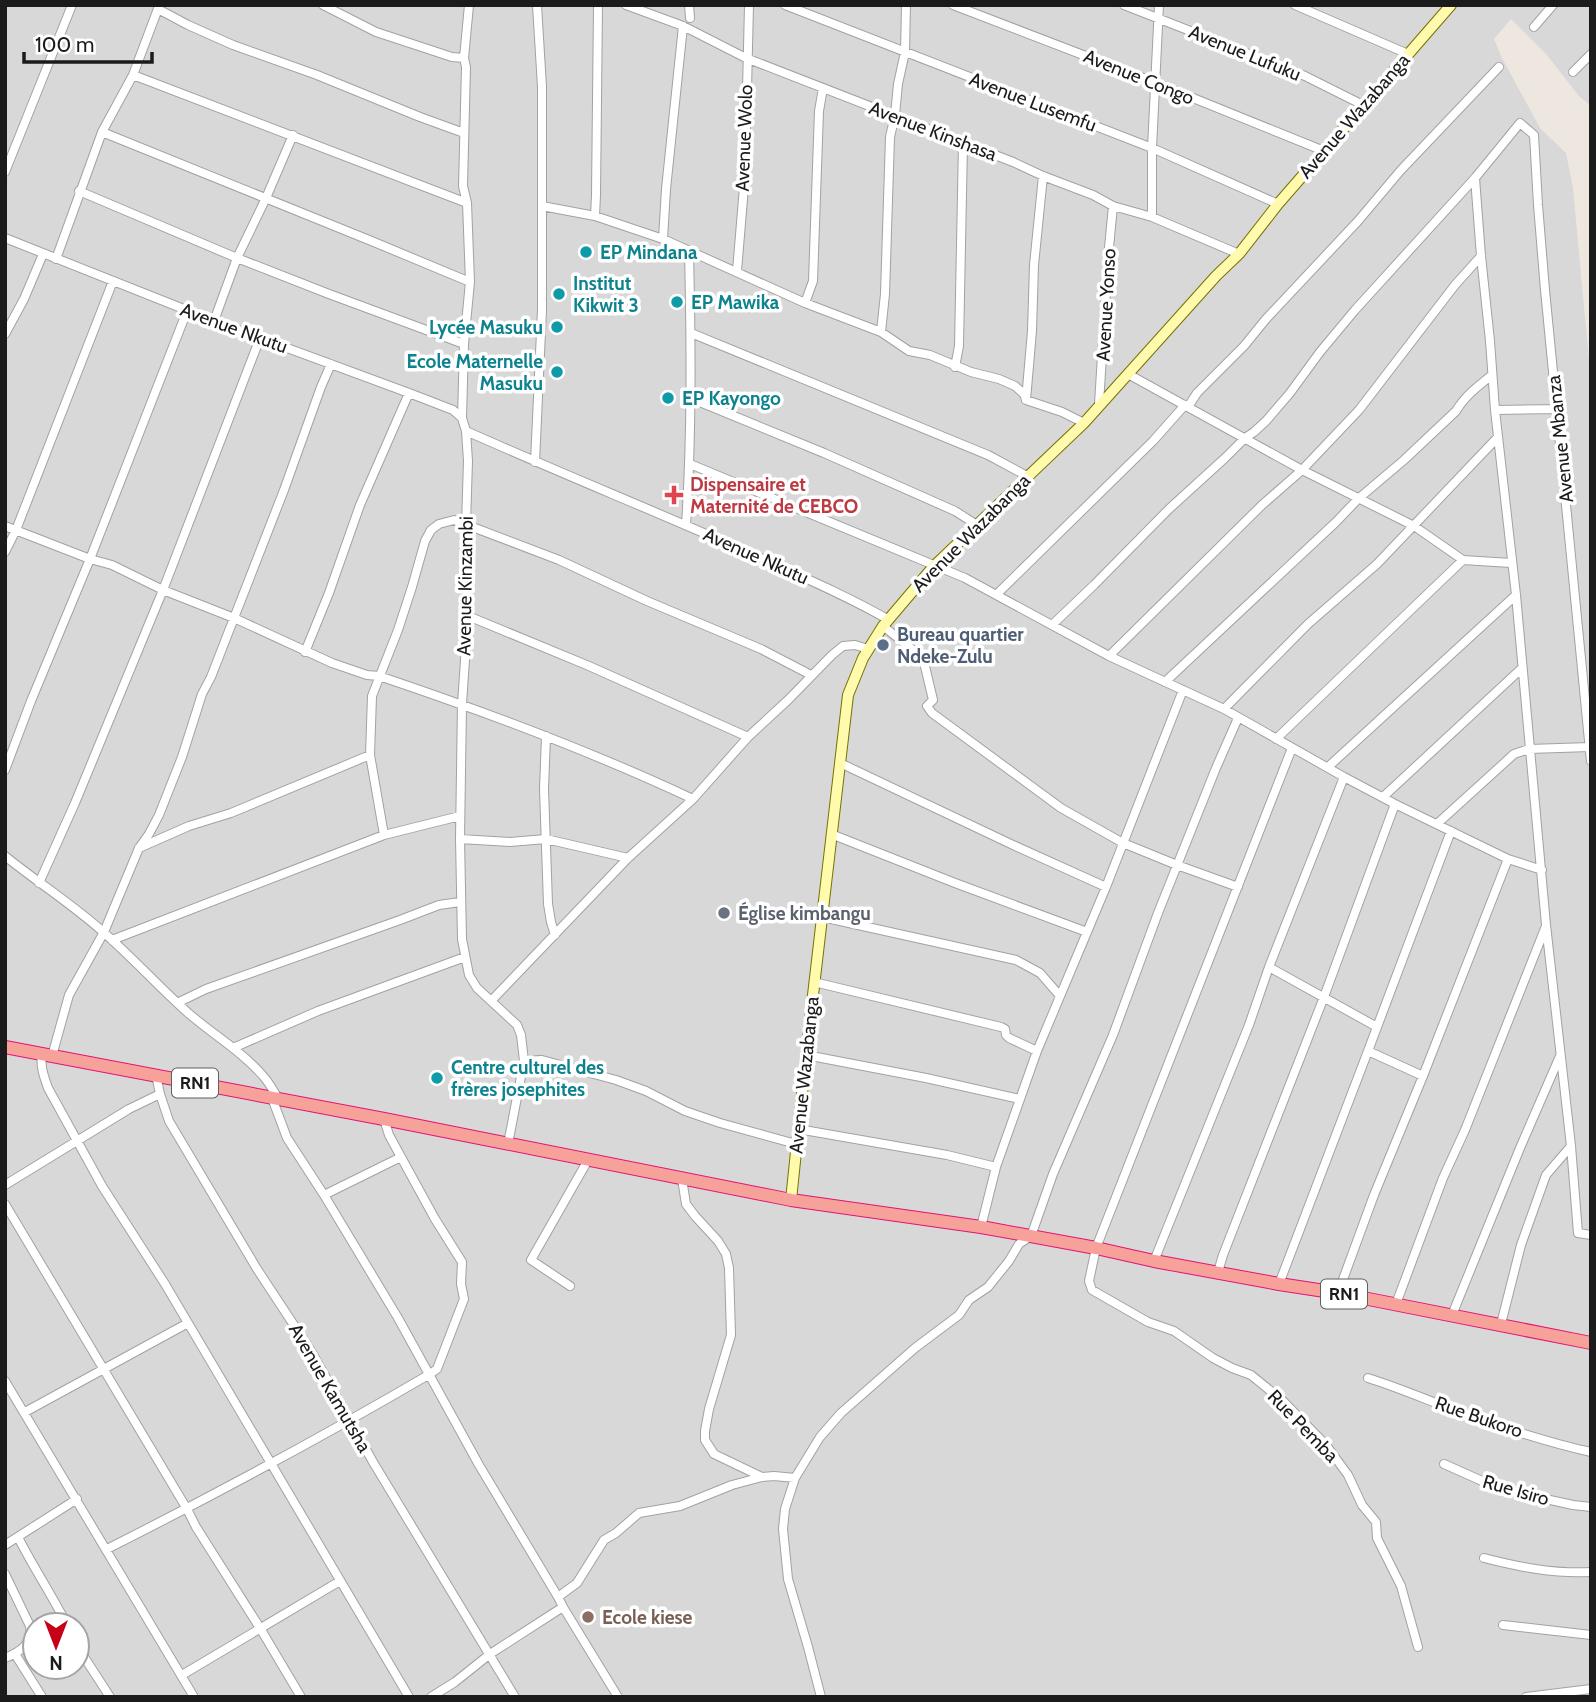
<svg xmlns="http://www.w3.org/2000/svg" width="1596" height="1702" font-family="Cabin,sans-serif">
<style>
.residential{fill:#d9d8d8;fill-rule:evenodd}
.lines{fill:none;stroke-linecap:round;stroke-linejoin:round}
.minor-casing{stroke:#a2a2a2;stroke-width:10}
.secondary-casing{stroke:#747300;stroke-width:12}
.trunk-casing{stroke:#e41373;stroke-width:14}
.minor{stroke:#fff;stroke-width:8}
.secondary{stroke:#fffaac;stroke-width:10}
.trunk{stroke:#f6a199;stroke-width:12}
.culture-dot{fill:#0f9aa8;stroke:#fff;stroke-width:2.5}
.health-dot{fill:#e0444e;stroke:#fff;stroke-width:2.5}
.service-dot{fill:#5c6f8a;stroke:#fff;stroke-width:2.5}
.worship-dot{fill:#6b7280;stroke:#fff;stroke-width:2.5}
.education-dot{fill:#8d6e63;stroke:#fff;stroke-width:2.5}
.labels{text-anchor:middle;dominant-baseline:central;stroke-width:7;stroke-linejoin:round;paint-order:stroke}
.shield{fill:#fff;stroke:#5f5f5f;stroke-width:2}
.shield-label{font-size:18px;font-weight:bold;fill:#1b1b1b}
.street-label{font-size:19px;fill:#1b1b1b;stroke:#fff}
.culture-label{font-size:19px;font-weight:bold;fill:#0d838f;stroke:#fff;text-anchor:start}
.health-label{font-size:19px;font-weight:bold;fill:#be3a42;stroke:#fff;text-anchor:start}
.service-label{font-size:19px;font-weight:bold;fill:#4e5e75;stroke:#fff;text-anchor:start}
.worship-label{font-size:19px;font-weight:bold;fill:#5b616d;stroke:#fff;text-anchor:start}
.education-label{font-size:19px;font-weight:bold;fill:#785e54;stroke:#fff;text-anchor:start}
</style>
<rect width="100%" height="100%" fill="#eee7df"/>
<path class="residential" d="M5,5H1591V106L1579,96L1546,54L1511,19L1494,39L1502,58L1540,128L1566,153L1573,188L1591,382V1697H5ZM35,1625H77V1667H35Z"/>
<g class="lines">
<defs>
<path id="minor" d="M323,5L376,32L452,57L464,58
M469,5L464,58L466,67L463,186L467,203L470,282L464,344L462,418L466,431L468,461L466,524L468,616L462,704L460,839L462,939L469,975L477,988L517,1025L521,1035L524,1061L508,1144
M626,5L683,26L746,58L1013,162L1043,176L1093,195L1113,206L1152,217L1239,254
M689,5L690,18
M785,5L1152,148L1278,204
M953,5L1156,83L1324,151
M1124,5L1305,76L1363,105
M1295,5L1408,54
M158,9L188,25L233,45L317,75L420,117L464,133
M1534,27L1553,5
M1573,72L1591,54
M133,75L467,203
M102,132L369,240L470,282
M5,172L72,5
M1475,178L1481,256L1490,341L1495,410L1516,595L1546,925L1571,1146L1578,1233L1591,1235
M79,191L237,258L329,294L464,344
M542,206L595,216L663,239L805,303L881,332L909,351L930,355L971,372L999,379L1015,386L1024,394L1026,400L1062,412L1084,423
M595,216L596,195L598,5
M1152,217V148L1159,5
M5,238L214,321L409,393L453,410L462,418
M663,239L666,189L683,26
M56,259L102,132L133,75L159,6
M737,271L745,175L749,5
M805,303L813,281L819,111L823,88
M214,321L237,258L266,198L293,135
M881,332L885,294L890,137L895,115L898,84L905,52L906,5
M691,333L988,455L1027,476
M5,334L24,299L43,254
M955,367L959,346L963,143
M1128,374L1302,470L1414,526L1463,560L1511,563
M690,398L824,453L955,511L977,525
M1026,400L1032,331L1034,265L1043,176
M1099,404L1108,258L1113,206
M1188,407L1197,393L1244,346L1266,319L1358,221L1401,170L1499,67
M1495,410L1557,409
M466,431C558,472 652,510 745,551C793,573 842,593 889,620
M535,462L542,310V87L537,5
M690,464L965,578L1109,656L1224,709L1344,777L1395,804L1508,859L1542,870
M686,525C692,434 691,342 689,251
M5,526L90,559L112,565L163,590L234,618L332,663L367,675L379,676C486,712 591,751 693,799
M5,552L16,530L113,281
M997,594L1153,441L1185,405
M468,616L589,666L748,737
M1052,625L1094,585L1169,509L1225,458L1245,438L1254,432L1266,421L1290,393L1320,352L1355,310L1475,178L1520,123L1534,135L1538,205L1545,290L1591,761
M883,626L923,658L933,700L927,706L932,713L1061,808L1123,843L1177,865L1238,887
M305,652L329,593L360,505L409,393
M1109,656L1262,505L1302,470L1359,410L1455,285L1481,256
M1165,682L1336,522L1358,499L1404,460L1456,411C1465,396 1478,386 1492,375
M1224,709L1308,624L1377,564L1498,437
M546,736L544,789L548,904L551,922L555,935
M1276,739L1463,560
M1292,748L1096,1248L1089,1281L1092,1290L1148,1322L1174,1331L1213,1358L1232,1368L1251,1375L1283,1401L1326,1445L1348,1475L1362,1505L1376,1522L1377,1538L1401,1586L1418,1647
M840,763L1013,845L1106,887
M1328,767L1516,595
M5,770L31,701L90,559L187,311
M1383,797L1521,669
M1437,824L1514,754L1529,749L1590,747
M831,834L955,883L1087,932
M384,835L370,755L372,696L398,630L412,587L425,541L431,530L439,524L454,520L559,560L647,601L761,649L811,675
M460,839L510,842L546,839L628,858
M139,848L189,826L231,813L370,755
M5,856C37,882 72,904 102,931C132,957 158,986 187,1012C212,1034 243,1052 264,1077C270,1084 274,1092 279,1100
M39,883L75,803L163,590L260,338
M822,917L1016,960L1040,973L1060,996
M112,940L384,835L460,816
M1269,967L1377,1027
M814,982L1001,1027L1005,1029L1006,1035L1009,1038L1037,1051
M491,1001L628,858L693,799L748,737L788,700L832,655L843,646L855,645L868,649
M177,1003L206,989L400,920L439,905L460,902
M233,1048L318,1011L465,957
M1368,1051L1423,1076
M42,1054C40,1066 44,1077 48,1088L102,1186L165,1284L409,1697
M806,1055L926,1078L1020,1099
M52,1056L69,995L104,932L139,848L149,834L159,815L182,757L202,694L211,677L234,618L284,490L321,387L331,364
M524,1061L542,1060L616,1080L646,1091L685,1111L720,1123L796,1144
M156,1075L160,1094L169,1121L257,1269L311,1351L373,1462L515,1697
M272,1098L287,1138L324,1195L398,1318L479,1465L558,1597L563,1607L618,1697
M798,1129L947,1155L996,1167
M682,1179L686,1204L695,1216L718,1241L726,1254L729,1268L731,1335L709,1409L705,1431V1440L714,1454L762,1477
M5,1185L129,1109L160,1094
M324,1195L401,1157
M5,1204L187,1509L196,1527L260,1628L301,1697
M981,1227L996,1167L1037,1051L1106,887L1183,690
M1154,1261L1249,1025L1269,967L1344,777
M1218,1272L1223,1255L1324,997L1395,804
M1279,1284L1368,1051L1451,831
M570,1286L531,1260L588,1160
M1338,1293L1374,1195L1423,1076L1508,859
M1396,1304L1443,1178L1465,1130L1546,926
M1452,1315L1520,1148L1560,1056
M1501,1324L1521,1245L1546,1175L1571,1146
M1368,1378C1403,1389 1436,1404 1471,1416C1510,1430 1550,1443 1591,1452
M5,1381L194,1697
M25,1412L188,1323
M1444,1464L1500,1489L1573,1505L1591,1507
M18,1537C33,1567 52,1595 67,1625
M5,1545L77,1499
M107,1549C216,1494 324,1436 430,1374L437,1369L464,1299L461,1284L462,1262L435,1219L401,1157L389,1135L384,1119
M1484,1558C1519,1567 1554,1574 1591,1572
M5,1574L30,1626C33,1644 20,1652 5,1658
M558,1597L577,1583L604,1540L616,1533L639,1513L680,1506L732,1485L762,1477L774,1476L795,1478
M1503,1625L1591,1635
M77,1646L110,1697
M15,1654L42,1697
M182,1675L340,1581
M431,1697L455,1682L490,1654L563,1607
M821,1697L808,1647L788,1579L783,1529L785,1509L795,1478L820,1437L841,1413L915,1348L959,1315L969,1300L988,1287L1009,1261L1019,1244L1031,1236L1053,1174L1113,1035L1158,913L1216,768L1238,718
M1526,1697L1591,1689"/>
<path id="secondary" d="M791,1200L806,1055L848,695L863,658L883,626L934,566L1084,423L1216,276L1239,254L1278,204L1451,5"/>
<path id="trunk" d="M5,1047L384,1119L791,1200L981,1227L1096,1248L1154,1261L1279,1284L1338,1293L1591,1343"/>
</defs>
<use href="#minor" class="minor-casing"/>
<use href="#secondary" class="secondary-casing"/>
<use href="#trunk" class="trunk-casing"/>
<use href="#minor" class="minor"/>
<use href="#secondary" class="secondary"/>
<use href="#trunk" class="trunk"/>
</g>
<g class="culture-dot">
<circle cx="586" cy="252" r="7"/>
<circle cx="559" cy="294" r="7"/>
<circle cx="677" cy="302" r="7"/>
<circle cx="557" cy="327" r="7"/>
<circle cx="557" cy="372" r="7"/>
<circle cx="668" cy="398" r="7"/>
<circle cx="437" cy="1078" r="7"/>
</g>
<path class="health-dot" d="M670.5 484.5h7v7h7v7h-7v7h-7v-7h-7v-7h7z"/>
<circle class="service-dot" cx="883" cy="645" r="7"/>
<circle class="worship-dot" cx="724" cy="913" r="7"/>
<circle class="education-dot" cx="588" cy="1617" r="7"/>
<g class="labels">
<g class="shield">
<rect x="172" y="1068.5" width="46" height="29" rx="5"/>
<rect x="1321" y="1279.5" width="46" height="29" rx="5"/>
</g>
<g class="shield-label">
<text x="195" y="1083">RN1</text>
<text x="1344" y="1294">RN1</text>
</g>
<g class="street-label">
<text transform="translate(1245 53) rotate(22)">Avenue Lufuku</text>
<text transform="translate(1139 77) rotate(22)">Avenue Congo</text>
<text transform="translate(1033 102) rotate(21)">Avenue Lusemfu</text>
<text transform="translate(1354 116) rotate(-49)">Avenue Wazabanga</text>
<text transform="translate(933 131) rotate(21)">Avenue Kinshasa</text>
<text transform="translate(744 138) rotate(-88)">Avenue Wolo</text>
<text transform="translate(1106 305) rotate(-87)">Avenue Yonso</text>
<text transform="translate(234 328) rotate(20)">Avenue Nkutu</text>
<text transform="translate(1560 439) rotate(-96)">Avenue Mbanza</text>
<text transform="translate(971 533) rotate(-45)">Avenue Wazabanga</text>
<text transform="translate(756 556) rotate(24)">Avenue Nkutu</text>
<text transform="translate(465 586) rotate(-89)">Avenue Kinzambi</text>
<text transform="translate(804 1075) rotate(-84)">Avenue Wazabanga</text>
<text transform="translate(330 1388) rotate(60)">Avenue Kamutsha</text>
<text transform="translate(1479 1417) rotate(19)">Rue Bukoro</text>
<text transform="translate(1303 1426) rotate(46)">Rue Pemba</text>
<text transform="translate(1516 1490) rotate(16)">Rue Isiro</text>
</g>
<g class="culture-label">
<text x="600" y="252">EP Mindana</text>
<text x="573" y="283">Institut<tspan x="573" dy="22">Kikwit 3</tspan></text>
<text x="691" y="302">EP Mawika</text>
<text x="543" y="327" text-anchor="end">Lycée Masuku</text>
<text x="543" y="361" text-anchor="end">Ecole Maternelle<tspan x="543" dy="22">Masuku</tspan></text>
<text x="682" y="398">EP Kayongo</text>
<text x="451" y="1067">Centre culturel des<tspan x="451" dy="22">frères josephites</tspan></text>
</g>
<g class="health-label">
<text x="690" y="484">Dispensaire et<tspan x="690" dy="22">Maternité de CEBCO</tspan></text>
</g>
<g class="service-label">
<text x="897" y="634">Bureau quartier<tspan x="897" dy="22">Ndeke-Zulu</tspan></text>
</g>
<g class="worship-label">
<text x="738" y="913">Église kimbangu</text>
</g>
<g class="education-label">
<text x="602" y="1617">Ecole kiese</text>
</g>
</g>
<rect width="1596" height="1702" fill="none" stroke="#1b1b1b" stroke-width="14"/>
<g transform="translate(56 1646) rotate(180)"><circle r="33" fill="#ffffff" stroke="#a4a4a4" stroke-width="2"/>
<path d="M0-5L12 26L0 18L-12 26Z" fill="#c60017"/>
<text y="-10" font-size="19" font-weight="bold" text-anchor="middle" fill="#1b1b1b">N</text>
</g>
<path d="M24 52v10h128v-10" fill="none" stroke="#1b1b1b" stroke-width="3.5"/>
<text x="35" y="52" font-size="21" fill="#1b1b1b" stroke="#ffffff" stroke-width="5" paint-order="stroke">100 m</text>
</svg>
